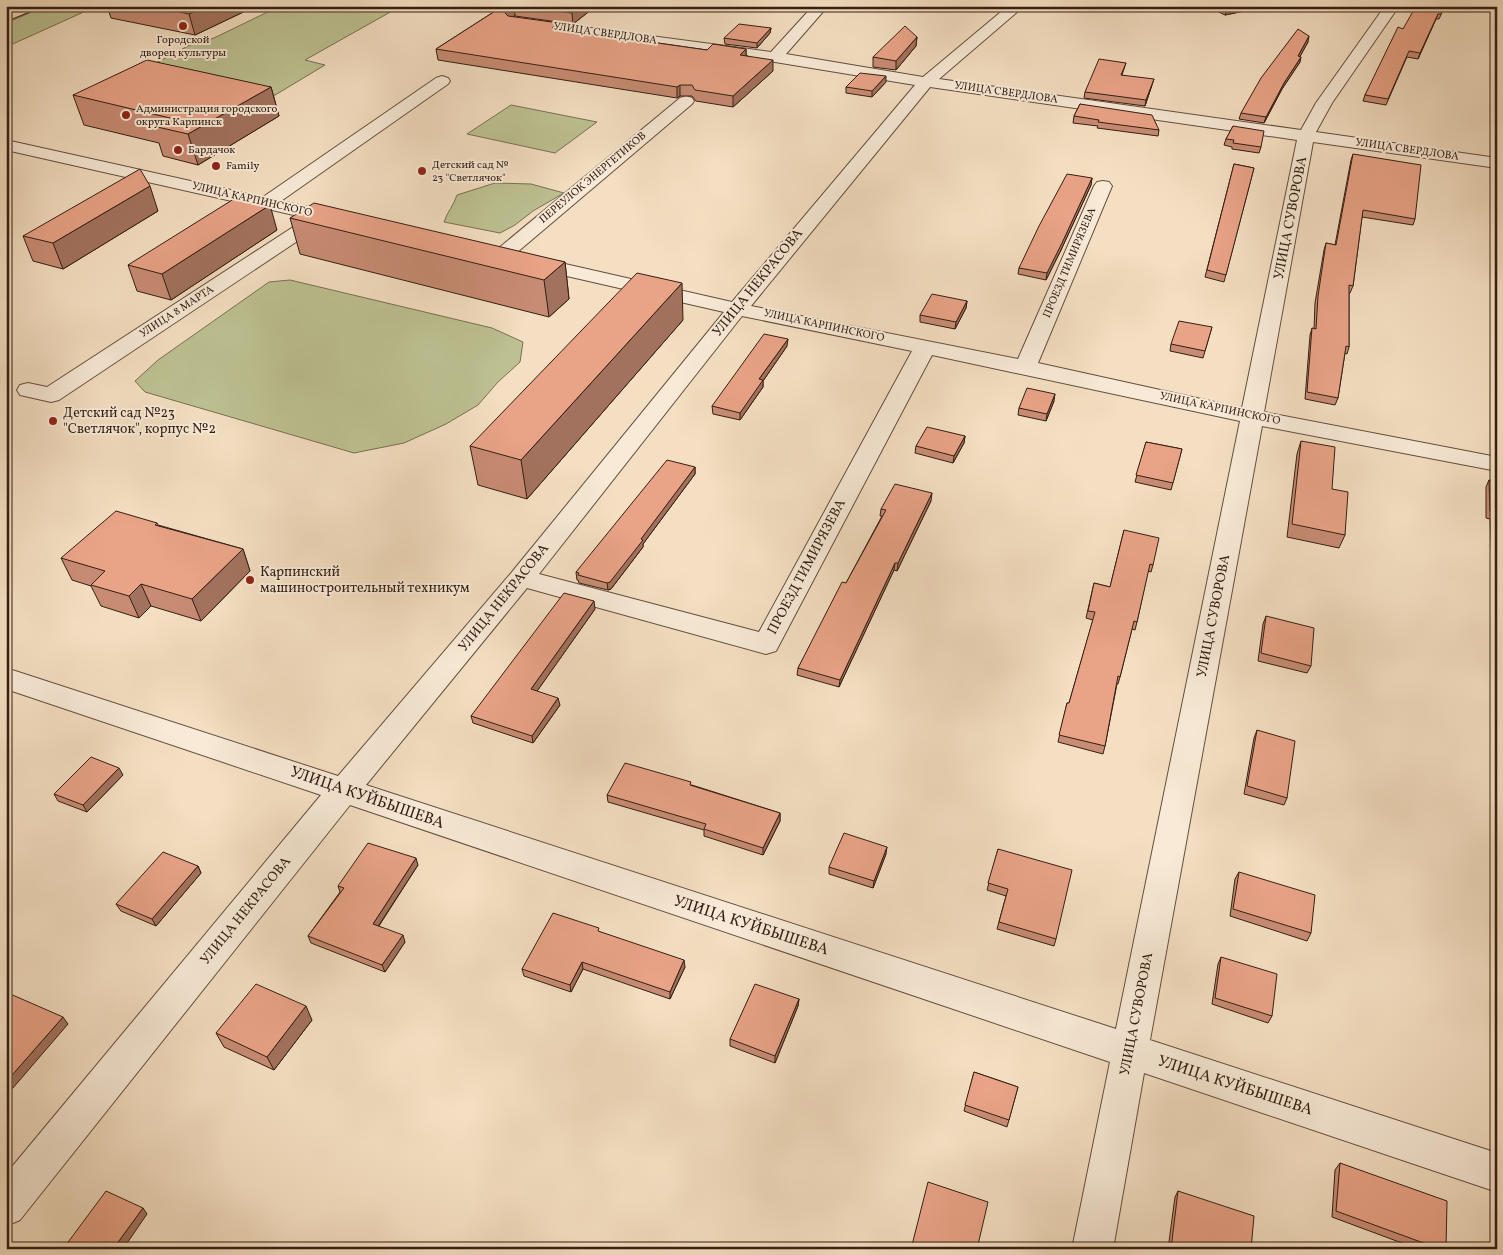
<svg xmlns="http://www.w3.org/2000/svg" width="1503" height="1255" font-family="Vollkorn,serif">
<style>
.green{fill:#bdc192;stroke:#787052}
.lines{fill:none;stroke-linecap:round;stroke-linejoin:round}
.minor-casing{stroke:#644e3f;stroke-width:2}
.major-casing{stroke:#341e13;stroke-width:2}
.minor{fill:#f8ead7;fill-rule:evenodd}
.major{fill:#f4dfc2;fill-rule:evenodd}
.wall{fill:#c88c74;stroke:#341e13}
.shaded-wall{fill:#a3725e;stroke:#341e13}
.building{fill:#e9a387;stroke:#341e13}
.poi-dot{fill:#8f2418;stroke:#f8ead7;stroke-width:2}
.labels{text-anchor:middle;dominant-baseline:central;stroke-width:4;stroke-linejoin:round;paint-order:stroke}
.far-street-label{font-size:11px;fill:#341e13;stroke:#f8ead7}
.far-poi-label{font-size:11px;fill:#341e13;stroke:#f8ead7;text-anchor:start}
.street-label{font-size:14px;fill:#341e13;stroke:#f8ead7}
.poi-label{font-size:14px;fill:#341e13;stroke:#f8ead7;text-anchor:start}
.near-street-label{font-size:16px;fill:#341e13;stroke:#f8ead7}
</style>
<rect width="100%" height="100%" fill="#f4dfc2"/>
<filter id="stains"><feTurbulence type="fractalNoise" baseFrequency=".004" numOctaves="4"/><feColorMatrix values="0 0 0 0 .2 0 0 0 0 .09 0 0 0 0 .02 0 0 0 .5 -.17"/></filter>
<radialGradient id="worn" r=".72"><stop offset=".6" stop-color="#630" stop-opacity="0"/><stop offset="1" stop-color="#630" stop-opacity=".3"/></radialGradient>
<path class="green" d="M46,6H97L6,47V23Z
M280,6H401L305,60L325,65L222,127L95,95L190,45L214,38Z
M511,105L597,122L555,153L467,134Z
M495,183L531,184L564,193L533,211L515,225L500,233L444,222C447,212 454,205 457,195Z
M290,280L492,328L523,342L520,362L498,382L478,405L446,424L404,443L354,453L145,392L135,381L158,360L269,282Z"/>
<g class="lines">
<defs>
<path id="minor" d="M813,6H828L786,54L923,77L1008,6H1024L939,79L1301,130L1316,103L1385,6H1399L1332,103L1316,132L1497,158V168L1313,142L1264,412L1497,457V471L1262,426L1150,1040L1497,1153V1192L1144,1073L1113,1249H1072L1110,1062L350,805L20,1220L6,1226V1174L321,795L6,689V668L338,776L512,572L724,312L523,266L520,262L523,258L530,256L732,302L915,85L775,62L523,27L518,26L516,23L518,20L523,19L771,52ZM930,87L1297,140L1242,408L1038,363L1112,186L1109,182L1103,181L1097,182L1094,186L1018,359L751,306ZM742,316L912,351L759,632L539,574ZM932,355L1240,421L1116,1029L366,785L527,588L766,654L776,651Z
M442,76L448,78L450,81L448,84L281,201L344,215L346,219L344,223L337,225L326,222L59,400L51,402L20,395L17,390L20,385L28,383L47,387L307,218L6,150V140L263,197L436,78Z
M686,96L692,98L694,101L692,104L508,260L501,262L494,260L491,256L494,252L680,98Z"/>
<path id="major" d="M19,6H38L36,9L6,21V12Z"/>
</defs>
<use href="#minor" class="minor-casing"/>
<use href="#major" class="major-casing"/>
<use href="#minor" class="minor"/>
<use href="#major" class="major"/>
</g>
<path class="wall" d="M107,6H256L195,35L111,18Z
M503,6H596L573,24L515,16L512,17L559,29L707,50L746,49V55L773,71L733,107L696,101L692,96H680L677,98L438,60L436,49Z
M1206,6H1268L1225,15Z
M1445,6L1439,19H1436L1418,59L1407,57L1386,105L1363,101L1365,95L1403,29Z
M771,28L770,33L757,48L725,44L724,38Z
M917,37L916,46L896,70L873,67V57Z
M1308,42L1300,56V62L1282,89L1264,123L1239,119L1241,113Z
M1126,63L1122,75L1152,85L1145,106L1084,98L1085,92Z
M886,82L872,97L846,93V87Z
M271,87L279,116L198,165L163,156L159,143L84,125L73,95Z
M1080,104L1159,130L1158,136L1097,128L1098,126L1073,123L1074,116Z
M1233,126L1261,147L1259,153L1232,149V147L1224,145L1226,139Z
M1353,154L1415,219L1413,225L1362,217L1353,286L1350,293H1349V347L1347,354L1345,353L1338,398L1335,405L1305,399L1310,335L1312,328L1314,329L1315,303L1324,250L1326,243L1335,245L1351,160Z
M1234,164L1254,168L1224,282L1205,277Z
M1495,168H1497V197L1493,174Z
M1092,178L1091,185L1061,250L1046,280L1018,274L1019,268Z
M158,211L63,269L33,261L23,236Z
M290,218L565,262L569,299L549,317L300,254Z
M277,230L171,300L137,291L128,265Z
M967,301L966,308L955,329L920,322V315Z
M683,320L527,499L478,485L470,446Z
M1212,327L1203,358L1170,351L1171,344Z
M787,346L763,381V387L740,420L713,414L712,406Z
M1054,401L1046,421L1018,415L1019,408Z
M965,436L964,443L953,463L915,453L916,446Z
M1301,441L1332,489L1345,535L1339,548L1287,537L1297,454Z
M1146,442L1182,449L1171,490L1135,482Z
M695,467V474L643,544V547L611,589L608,590L579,583L578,580H577L576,572Z
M1489,480L1497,482V631L1495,561L1492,560L1490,519L1486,518V487Z
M931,501L897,571L894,570L839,687L797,675L798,668L846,583L882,516H880L881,509Z
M157,523L158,525L243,549L250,571L201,621L151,606L139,618L101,606L91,586L72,580L61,558Z
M1124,530L1153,565L1151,572L1148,571L1137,622L1135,630L1132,629L1120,677L1118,684H1117L1105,746L1103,754L1058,742L1067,703H1069L1093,620L1086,618L1094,583L1110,587Z
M595,609L537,691L560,705L533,743L473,723L471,716Z
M1266,616L1311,666L1307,673L1258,661L1263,624Z
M1497,645V674L1494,650Z
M1257,730L1287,798L1284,805L1244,794L1254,738Z
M123,775L87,812L58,801L54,794Z
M692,785L780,813V821L763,855L704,836V830L608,802L607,795Z
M998,849L1056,939L1054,946L997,929L1006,896L987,890Z
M886,854L873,888L829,874V867Z
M418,865L379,926L405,942L385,972L311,943L308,936L340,892L338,886Z
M198,866L201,873L156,926L121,911L116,904Z
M1239,872L1311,933L1307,941L1230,916L1235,879Z
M600,932L685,967L670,999L583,969L571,992L524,976L522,969Z
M1497,942V980L1496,944Z
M1221,957L1272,1016L1268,1023L1212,1004L1218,964Z
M799,999L798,1006L775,1063L730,1046V1039Z
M312,1020L274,1070L224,1047L216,1033Z
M974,1072L1018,1087L1007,1127L964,1111Z
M1340,1163L1446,1249H1418L1332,1217L1335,1170Z
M1178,1191L1251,1249H1168L1175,1197Z"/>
<path class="shaded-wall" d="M205,6H256L195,35L189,14Z
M512,6H514L515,16L508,18L505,13L507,8Z
M581,6H596L573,24L572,13Z
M1244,6H1268L1225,15L1227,10Z
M1438,14L1436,19L1418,59L1420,53Z
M559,23L560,34L552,28Z
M771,28L770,33L757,48V43Z
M1309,36L1308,42L1297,62L1298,56Z
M917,37L916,46L896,70V61Z
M746,49V60L740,55Z
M1301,57L1300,62L1282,89L1264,123L1266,117L1284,83Z
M773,60V71L733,107V96Z
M886,76V82L872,97V91Z
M1154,79L1145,106L1146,100Z
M680,85V96L677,98V87Z
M271,87L279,116L198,165L188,134Z
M1092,178L1091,185L1061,250L1046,280L1047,273Z
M150,186L158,211L63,269L53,243Z
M270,205L277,230L171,300L162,274Z
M565,262L569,299L549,317L544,280Z
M682,283L683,320L527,499L521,460Z
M967,301L966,308L955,329L956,322Z
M788,339L787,346L763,381V387L740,420V413L759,379Z
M1055,394L1054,401L1046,421L1047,414Z
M965,436L964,443L953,463L954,456Z
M695,467V474L643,544V547L611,589L608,590L607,583Z
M932,493L931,501L897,571L898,563Z
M243,549L250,571L201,621L192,599Z
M895,563L894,570L839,687L840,680Z
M141,584L151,606L139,618L129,596Z
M594,601L595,609L533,697L531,689Z
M558,698L560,705L533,743L532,736Z
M119,768L123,775L87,812L83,805Z
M780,813V821L763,855V848Z
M887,847L886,854L873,888L874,881Z
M416,858L418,865L375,931L373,924Z
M198,866L201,873L156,926L152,919Z
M403,935L405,942L385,972L382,965Z
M684,960L685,967L670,999V992Z
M582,962L583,969L571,992L570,985Z
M799,999L798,1006L775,1063V1056Z
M306,1006L312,1020L274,1070L267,1057Z
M63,1017L68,1024L6,1096V1082Z
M143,1208L147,1214L123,1249H113Z"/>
<path class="building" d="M152,6H205L189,14Z
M503,6H512L507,8L505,13L508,16L559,23L552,28L707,50L713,44L746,49L740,55L773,60L733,96L695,90L692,85H680L677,87L436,49Z
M518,6H581L572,13Z
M1219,6H1244L1227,10Z
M1416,6H1445L1441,14H1438L1420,53L1409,51L1388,99L1365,95L1398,27L1403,29Z
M739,24L771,28L757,43L724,38Z
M905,26L917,37L896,61L873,57Z
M1298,29L1309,36L1298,56L1301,57L1284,83L1266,117L1241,113L1261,78Z
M1099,59L1126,63L1121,75L1154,79L1146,100L1085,92Z
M147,60L271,87L188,134L153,126L170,118L73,95Z
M860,73L886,76L872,91L846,87Z
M1080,104L1152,115L1159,130L1098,122L1099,120L1074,116Z
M1233,126L1264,131L1261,147L1233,143L1234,140L1226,139Z
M1353,154L1421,165L1415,219L1363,210L1353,286L1349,285V347L1346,346L1338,398L1307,392L1312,328L1316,329L1318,296L1326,243L1336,245Z
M1234,164L1254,168L1226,275L1207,270Z
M140,169L150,186L53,243L23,236Z
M1067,174L1092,178L1062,243L1047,273L1019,268L1039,226Z
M237,197L270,205L162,274L128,265Z
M314,203L565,262L544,280L290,218Z
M637,273L682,283L521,460L470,446Z
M932,294L967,301L956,322L920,315Z
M1179,321L1212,327L1205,351L1171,344Z
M764,334L788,339L759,379L763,380L740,413L712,406Z
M1027,388L1055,394L1047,414L1019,408Z
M927,427L965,436L954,456L916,446Z
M1301,441L1335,447L1332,489L1348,492L1345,535L1292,524Z
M1146,442L1182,449L1173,483L1136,475Z
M667,460L695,467L641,539L643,540L610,582L607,583L578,575L579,573L576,572Z
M1489,480L1497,482V553H1496L1494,511H1490Z
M895,484L932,493L898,563H895L840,680L798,668L842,582L846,583L886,510L881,509Z
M116,511L157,523L155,525L243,549L192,599L141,584L129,596L91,585L105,571L61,558Z
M1124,530L1159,538L1153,565L1150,564L1137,622L1134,621L1120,677L1118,676L1105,746L1059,735L1067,703H1069L1095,612L1088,611L1094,583L1110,587Z
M564,593L594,601L531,689L558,698L532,736L471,716Z
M1266,616L1314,628L1311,666L1261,653Z
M1257,730L1295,741L1287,798L1247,786Z
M91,757L119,768L83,805L54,794Z
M625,763L691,782L690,785L780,813L763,848L704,829L706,824L607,795Z
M844,833L887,847L874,881L829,867Z
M368,843L416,858L373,924L403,935L382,965L308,936L344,888L338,886Z
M998,849L1072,870L1056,939L999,922L1008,889L988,883Z
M163,852L198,866L152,919L116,904Z
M1239,872L1315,895L1311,933L1233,909Z
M553,913L599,928L598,931L684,960L670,992L582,962L570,985L522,969Z
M1221,957L1277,974L1272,1016L1215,998Z
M256,984L306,1006L267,1057L216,1033Z
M755,984L799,999L775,1056L730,1039Z
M8,993L63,1017L6,1082V994Z
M974,1072L1018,1087L1009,1120L965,1105Z
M1340,1163L1447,1201L1446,1249H1440L1336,1211Z
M928,1182L988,1202L977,1249H911Z
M106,1191L143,1208L113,1249H63Z
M1178,1191L1254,1216L1251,1249H1171Z"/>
<g class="poi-dot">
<circle cx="183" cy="26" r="5"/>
<circle cx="126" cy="115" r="5"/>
<circle cx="178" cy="150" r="5"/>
<circle cx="216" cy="166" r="5"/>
<circle cx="422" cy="171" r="5"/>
<circle cx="53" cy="421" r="5"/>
<circle cx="250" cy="580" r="5"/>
</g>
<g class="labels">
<g class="far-street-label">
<text transform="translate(605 34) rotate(8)">УЛИЦА СВЕРДЛОВА</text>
<text transform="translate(1006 93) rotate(8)">УЛИЦА СВЕРДЛОВА</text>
<text transform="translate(1407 150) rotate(8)">УЛИЦА СВЕРДЛОВА</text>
<text transform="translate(593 178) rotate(-40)">ПЕРЕУЛОК ЭНЕРГЕТИКОВ</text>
<text transform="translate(252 200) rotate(13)">УЛИЦА КАРПИНСКОГО</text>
<text transform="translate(1070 263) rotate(-67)">ПРОЕЗД ТИМИРЯЗЕВА</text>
<text transform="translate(177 312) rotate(-33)">УЛИЦА 8 МАРТА</text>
<text transform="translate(824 326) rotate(12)">УЛИЦА КАРПИНСКОГО</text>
<text transform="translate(1220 409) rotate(12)">УЛИЦА КАРПИНСКОГО</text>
</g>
<g class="far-poi-label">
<text x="183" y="40" text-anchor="middle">Городской<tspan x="183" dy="13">дворец культуры</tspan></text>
<text x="136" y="109">Администрация городского<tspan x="136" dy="13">округа Карпинск</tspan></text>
<text x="188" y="150">Бардачок</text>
<text x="432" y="165">Детский сад №<tspan x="432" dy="13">23 "Светлячок"</tspan></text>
<text x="226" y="166">Family</text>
</g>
<g class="street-label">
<text transform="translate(1291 218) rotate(-79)">УЛИЦА СУВОРОВА</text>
<text transform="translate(758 283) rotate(-51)">УЛИЦА НЕКРАСОВА</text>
<text transform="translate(807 567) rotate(-62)">ПРОЕЗД ТИМИРЯЗЕВА</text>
<text transform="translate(504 598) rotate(-51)">УЛИЦА НЕКРАСОВА</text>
<text transform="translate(1214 616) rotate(-79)">УЛИЦА СУВОРОВА</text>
<text transform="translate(246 911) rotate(-51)">УЛИЦА НЕКРАСОВА</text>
<text transform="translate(1137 1014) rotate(-79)">УЛИЦА СУВОРОВА</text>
</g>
<g class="poi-label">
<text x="63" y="413">Детский сад №23<tspan x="63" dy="16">"Светлячок", корпус №2</tspan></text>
<text x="260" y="572">Карпинский<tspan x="260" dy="16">машиностроительный техникум</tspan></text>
</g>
<g class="near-street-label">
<text transform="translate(367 798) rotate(19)">УЛИЦА КУЙБЫШЕВА</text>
<text transform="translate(751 926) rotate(18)">УЛИЦА КУЙБЫШЕВА</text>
<text transform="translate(1235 1086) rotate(18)">УЛИЦА КУЙБЫШЕВА</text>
</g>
</g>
<rect width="1503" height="1255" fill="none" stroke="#f4dfc2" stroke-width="25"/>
<rect x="8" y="8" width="1488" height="1240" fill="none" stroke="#341e13" stroke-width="2.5"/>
<rect x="12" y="12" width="1478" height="1230" fill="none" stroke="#341e13"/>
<rect width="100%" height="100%" filter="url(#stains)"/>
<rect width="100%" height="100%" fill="url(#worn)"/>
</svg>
